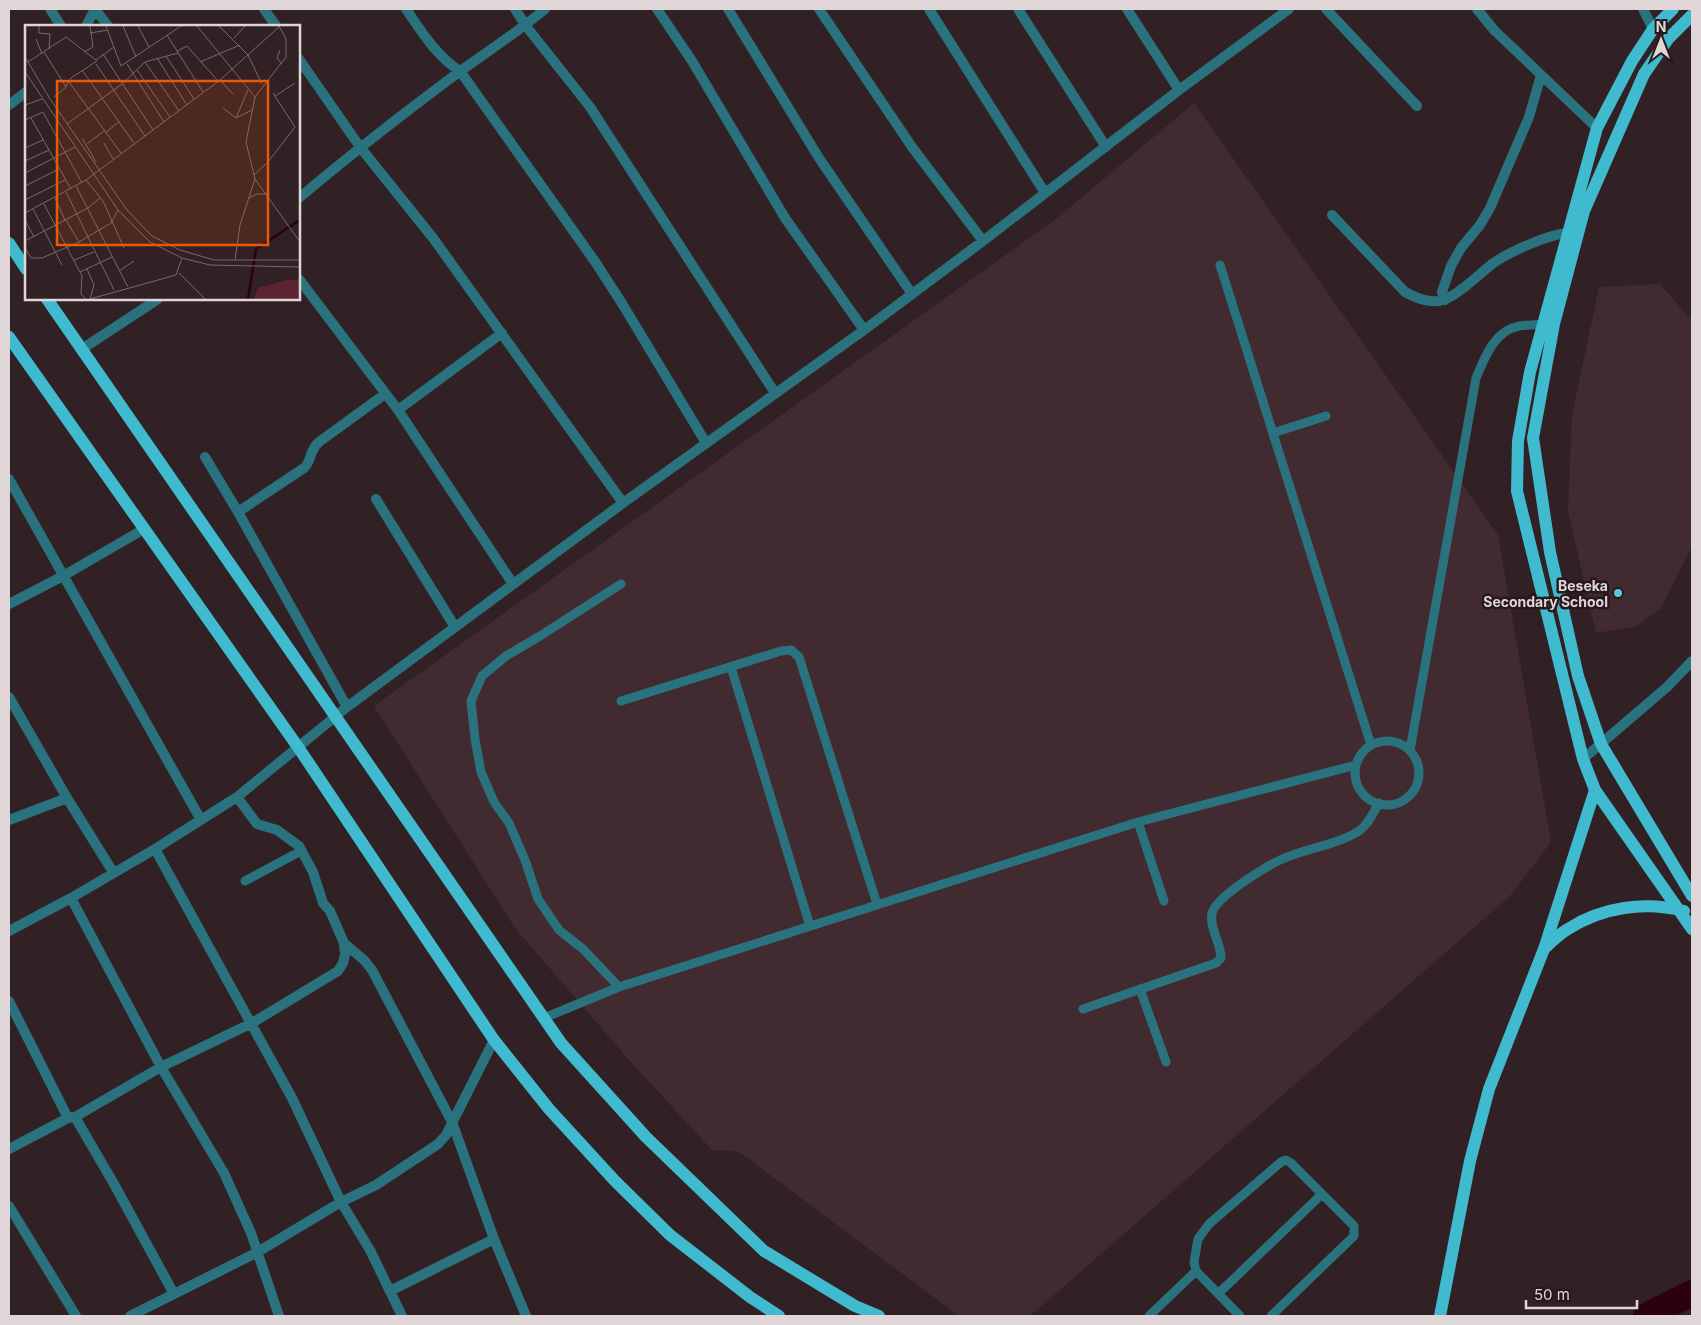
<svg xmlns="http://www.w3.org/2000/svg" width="1701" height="1325" font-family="Inter,sans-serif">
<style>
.built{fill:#422b30}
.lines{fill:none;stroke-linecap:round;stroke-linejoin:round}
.river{stroke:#2c000d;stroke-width:26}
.lane{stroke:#2b727f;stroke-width:9}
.street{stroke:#2b727f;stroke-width:10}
.primary{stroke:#40bacf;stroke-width:12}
.poi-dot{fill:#55cadf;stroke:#27181b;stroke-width:2}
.labels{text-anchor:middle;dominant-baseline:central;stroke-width:5;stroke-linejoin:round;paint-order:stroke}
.poi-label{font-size:14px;font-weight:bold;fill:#e0d5d7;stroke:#27181b;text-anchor:end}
.inset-river{fill:none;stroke:#2c000d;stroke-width:2.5}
.inset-road{fill:none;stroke:#77696c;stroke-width:1}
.view{fill:#e8590c;fill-opacity:0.15;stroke:#e8590c;stroke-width:2.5}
.inset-edge{fill:none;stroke:#e0d5d7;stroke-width:2.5}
</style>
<rect width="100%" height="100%" fill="#312124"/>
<path class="built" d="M1194,103L1498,535L1551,842L1510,896L1030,1316H959L738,1151L712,1150L630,1061L515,928L374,706L1056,219Z
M1660,284L1692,321V546L1661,608L1637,626L1596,633L1568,511L1572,416L1599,287Z"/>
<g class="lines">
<path class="river" d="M1646,1316L1692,1293"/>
<path class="lane" d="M1220,265L1371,745
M1273,433L1326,416
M731,667L810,926
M621,701L781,651L791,650L799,657L877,904
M1355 773a32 32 0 1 1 64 0a32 32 0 1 1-64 0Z
M1410,750L1476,378C1485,357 1494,331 1519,326C1527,325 1535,325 1543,324
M1138,822L1164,901
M245,881L301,851
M619,987L583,949L559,930L538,899L525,860L509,823L494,802L481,772L475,739L471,701L482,676L506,656L540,636L621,584
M1140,989L1166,1062
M1083,1009L1216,963L1221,958C1221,943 1209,928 1212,913C1216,897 1265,867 1280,860C1305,848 1335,846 1359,831C1368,825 1373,813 1379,803
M544,1018L619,987L1138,822L1356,765
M1196,1271L1240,1316
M1218,1294L1322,1194
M1149,1316L1196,1271L1194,1262L1198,1239L1209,1224L1281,1162L1286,1160L1291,1163L1354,1226V1236L1271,1316"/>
<path class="street" d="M50,9L61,26
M95,9L108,26
M264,9L276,26
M406,9C421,31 437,57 460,71L596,263L623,305L706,443
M515,9L526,26L590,107L775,393
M657,9L692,61L785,218L864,330
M728,9L819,158L912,294
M819,9L912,147L983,241
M929,9L1045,193
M1018,9L1106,147
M1127,9L1179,90
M1326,9L1417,106
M1477,9L1494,30L1597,128
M1643,9L1653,29
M86,26L95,9
M299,59L360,147L433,238L623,503
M9,105L26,92
M299,198C351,154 404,113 459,72C488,51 518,32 545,9
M1332,215L1405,292C1416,298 1433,305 1446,299C1462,292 1478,275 1492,264C1509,252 1547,235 1567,233
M299,279L398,410L513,584
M1445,300L1442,292L1451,266L1461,248L1480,225L1490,208L1529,117L1541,75
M82,349L158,299
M398,410L502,333
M205,457L238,512L347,707
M9,479L201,820
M376,499L455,627
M238,512L304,468C313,459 308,452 319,442L385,394
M9,604L63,576L144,529
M9,697L67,798L113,872
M1583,759L1667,687L1692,661
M9,820L67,798
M155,849L292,1098L341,1202L370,1250L402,1316
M71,898L161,1067L224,1173L251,1233L279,1316
M9,931L71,898L155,849L237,797L347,707L623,503L864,330L983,241L1179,90L1289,9
M344,943L365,961L372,970L452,1122L494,1239L526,1316
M9,1001L68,1118
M75,1117L114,1184L174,1294L256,1253L341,1202L376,1185L438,1144L446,1135L494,1040
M9,1149L68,1118L75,1117L161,1067L252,1023L338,971L343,963L345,955L344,943L330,911L323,903L313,872L299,846L277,830L257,824L237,797
M9,1206L76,1316
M390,1291L494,1239
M130,1316L174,1294"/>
<path class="primary" d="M1673,9L1653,29L1632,61L1597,128L1530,372L1518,441L1517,491L1583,759L1595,790L1692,929
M1692,15L1668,39L1644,74L1584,211L1554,324L1533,438L1550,552L1578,676L1601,744L1692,896
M9,243L26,269
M47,299L561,1043L646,1137L764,1251L855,1306L879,1316
M9,337L298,747L494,1040L549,1109L615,1181L670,1235L750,1297L779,1316
M1544,949C1551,942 1559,934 1568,929C1602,907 1645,901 1684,911
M1440,1316L1470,1161L1489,1089L1544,949L1595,790"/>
</g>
<circle class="poi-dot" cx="1618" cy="593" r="5"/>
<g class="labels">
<g class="poi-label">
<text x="1608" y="585">Beseka<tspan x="1608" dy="16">Secondary School</tspan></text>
</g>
</g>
<g transform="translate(25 25)">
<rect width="275" height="275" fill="#312124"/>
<path d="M262,255H275V274H229L233,263Z" fill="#5d2332"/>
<path class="inset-river" d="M223,274L231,224L275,195"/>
<path class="inset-road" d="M14,1V8L25,9L24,24M81,1L96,41L156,1M98,1L111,32M113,1L124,22M172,1L230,72M194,1L223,30L237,59M254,1L261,14V32L230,72L221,117L230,154L275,217M65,8L83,5M142,10L152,26L162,21L193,56M209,13L220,1M11,14L17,29M255,25L252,33L257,39M152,26L178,67M19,27L41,62M59,27L68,22L65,1M78,29L128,105M141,31L169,74M0,32L25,74L102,185L127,211L155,225L189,235H275M132,33L162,80M3,37L41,12L71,35L89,22M120,37L154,86M175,37L215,20M71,39L120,111M102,39L139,97M57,45L109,118M112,45L145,92M0,47L93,185L125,217L157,233L185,240L275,242M195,55L208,69M44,57L96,128M250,71L270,58M29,72L40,63L46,53L72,36M0,80L17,74M198,83L211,93M6,93L46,164M211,93L223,65M211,93L227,85M0,95L18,87L57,158M42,99L97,59L120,37L153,28M81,107L94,97M57,113L71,137M79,118L88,134M62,119L80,105M0,123L18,115M0,136L24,125M0,148L50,122M229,150L243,137L270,102L248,68M61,155L78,176L99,223M0,161L34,144M51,161L103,262M41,167L89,265M30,173L40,195M224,173L232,169H242M0,175L40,155M19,179L57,251L56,269L61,274M8,184L37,240M0,188L61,155L195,55L255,1M0,195L9,212M41,195L54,217L86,198L93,185M0,216L63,183L75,173M0,223L6,233H17L54,217M49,235L69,227M210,235L215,200L230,154M62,244L69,260L65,274M94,246L109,236M55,247L87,232M154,248L180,274M65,274L151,250L157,233"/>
<path class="view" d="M32,56H243V220H32Z"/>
<rect width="275" height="275" class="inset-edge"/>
</g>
<rect width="1701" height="1325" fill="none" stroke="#e0d5d7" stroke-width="20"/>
<g transform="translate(1661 40)" stroke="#27181b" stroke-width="4" paint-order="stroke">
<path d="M0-4L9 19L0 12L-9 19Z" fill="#e0d5d7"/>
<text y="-8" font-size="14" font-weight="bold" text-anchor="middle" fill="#e0d5d7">N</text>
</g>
<path d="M1526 1300v8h111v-8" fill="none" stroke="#e0d5d7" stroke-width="2.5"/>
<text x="1534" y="1300" font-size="15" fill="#e0d5d7" stroke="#27181b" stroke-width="4" paint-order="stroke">50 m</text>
</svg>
